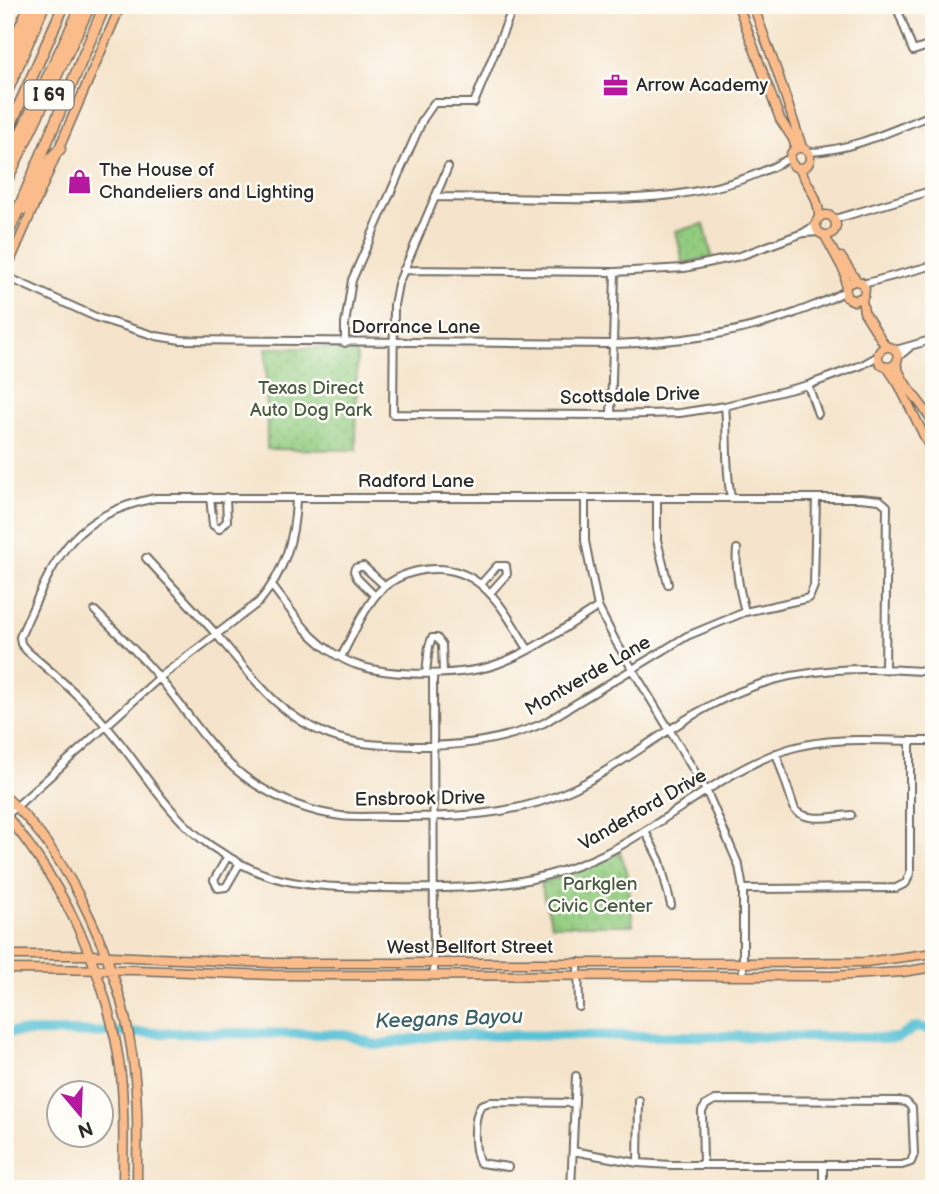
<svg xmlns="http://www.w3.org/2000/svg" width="939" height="1194" font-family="'Balsamiq Sans',sans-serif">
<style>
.park{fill:url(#park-dots);stroke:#5f7c56;stroke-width:2}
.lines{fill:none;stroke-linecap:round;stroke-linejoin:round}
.river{stroke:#5ac2d7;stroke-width:10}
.minor-casing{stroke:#726c63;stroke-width:10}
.major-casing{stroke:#726c63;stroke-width:11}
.highway-casing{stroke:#726c63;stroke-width:13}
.minor{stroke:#fff;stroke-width:6}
.major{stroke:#fabc8b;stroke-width:8}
.highway{stroke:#fabc8b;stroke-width:10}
.labels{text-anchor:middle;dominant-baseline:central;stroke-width:5;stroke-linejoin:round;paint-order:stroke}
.shield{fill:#fdfcf7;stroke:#6a6a68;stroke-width:2}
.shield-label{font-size:18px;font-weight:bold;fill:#2b2b2b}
.poi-label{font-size:19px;fill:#2b2b2b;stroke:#fdfcf7;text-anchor:start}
.street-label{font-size:19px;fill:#2b2b2b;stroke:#fdfcf7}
.park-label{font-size:19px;fill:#4a5b44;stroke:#fdfcf7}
.water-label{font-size:21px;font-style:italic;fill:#3b6067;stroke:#fdfcf7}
</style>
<defs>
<pattern id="park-dots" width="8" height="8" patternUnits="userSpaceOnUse" patternTransform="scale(1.75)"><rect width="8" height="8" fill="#93cc80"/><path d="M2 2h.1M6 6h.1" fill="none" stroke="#7faf6f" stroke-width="1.8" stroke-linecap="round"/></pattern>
</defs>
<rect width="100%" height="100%" fill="#fdfcf7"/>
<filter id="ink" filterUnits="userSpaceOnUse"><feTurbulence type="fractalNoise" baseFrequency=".0143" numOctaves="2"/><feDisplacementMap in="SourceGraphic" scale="14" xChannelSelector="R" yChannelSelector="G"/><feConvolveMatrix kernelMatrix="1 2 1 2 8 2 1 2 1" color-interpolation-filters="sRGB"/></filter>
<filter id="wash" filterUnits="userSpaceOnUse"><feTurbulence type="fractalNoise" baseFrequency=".00686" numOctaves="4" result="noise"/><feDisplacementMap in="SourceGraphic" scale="28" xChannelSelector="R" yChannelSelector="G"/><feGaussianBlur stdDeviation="1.57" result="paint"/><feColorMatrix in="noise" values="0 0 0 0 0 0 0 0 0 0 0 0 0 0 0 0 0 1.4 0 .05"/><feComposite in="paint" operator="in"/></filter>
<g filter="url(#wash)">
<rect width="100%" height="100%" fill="#f5e4cb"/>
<path class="park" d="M704,224L712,257L683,263L676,231Z
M266,348H357L356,450L267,449Z
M620,852L627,871L633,925H552L540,883L582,870Z"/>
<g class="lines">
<path class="river" d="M5,1032L344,1034L376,1045L439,1035L871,1037L882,1039L898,1038L916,1027L934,1030"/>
</g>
</g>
<g filter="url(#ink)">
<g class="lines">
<defs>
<path id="minor" d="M896,5L913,51L934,44
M809,152C851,151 895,129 934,114
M448,167L398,284L394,305L393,414L611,415L680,413L725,406L808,385L862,365L878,356
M435,197C477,198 518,198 559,199C639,200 718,199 790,158
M835,219L934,190
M805,233L818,232
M403,270L615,272L684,268L740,256L803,233L816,225
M5,276L98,318L156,336L181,340L613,344C676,342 736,335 795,313C812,306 829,301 845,291
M863,284L934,265
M345,343V324L352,280L423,119L434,103H474L514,5
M896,350L934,339
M898,357L909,348
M808,385L818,414
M725,406C728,436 725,468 731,497
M611,415L615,272
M210,497L213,525L219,529L227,521L226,497
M585,498V541L598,607L616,642L707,792L739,866L743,889V975
M657,498V540L668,584
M737,549C735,572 740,591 745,612
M146,558C169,583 193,608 215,633C251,674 276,715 329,735C358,746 389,745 419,746C462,746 505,740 544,723L687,636L745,612L809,598L814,586L816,498
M481,584L497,566H506L507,574L490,593
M272,586C285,602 297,621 312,636C324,648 342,660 357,665C393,677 465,677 500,663C535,650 567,626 598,607
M375,596L357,578L354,571L355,568L363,566L385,586
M95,611C117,633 141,655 161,680C189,714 214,757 252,782C278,799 309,812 341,816C358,818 376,816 394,817C456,817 518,816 575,788C635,758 686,711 749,688C804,667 865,667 922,671
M341,657C352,637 362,612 376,595C388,581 405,573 423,570C481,561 502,608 528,649
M885,669L887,506L880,500L860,498H155C66,517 54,562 20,637L21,644L27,651C55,675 84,699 107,727C141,766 167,816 211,846C229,858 250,870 272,877C308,888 345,887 382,888C468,889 539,890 618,847C675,816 728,767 792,748C837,735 887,742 934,741
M426,673L429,646L432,638H437L442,645L443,673
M433,674L434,975
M776,753L795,810C808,823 834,816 851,815
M7,815L159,678L259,602C285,571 295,538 296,498
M645,831L660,861L671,905
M228,856L214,880L218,888L226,887L240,863
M743,889L896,888L906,883L910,873V741
M578,962L579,1007
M573,1151L638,1163L671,1165H902L911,1162L914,1154L912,1108L906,1102L900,1101L715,1100L706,1105L702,1111L703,1165
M638,1163L639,1100
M823,1165V1189
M508,1167L480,1163C473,1149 473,1118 481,1105L490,1102L574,1103
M571,1189L576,1076"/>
<path id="major" d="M738,5L780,119L793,139L796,148
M753,5L778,74L802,147
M5,58L29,5
M790 158a10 10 0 1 1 20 0a10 10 0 1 1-20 0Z
M799,168C807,184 820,199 819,218
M816 225a10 10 0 1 1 20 0a10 10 0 1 1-20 0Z
M825,236L845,273L846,297L854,301L864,296L865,289L861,282L854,281L846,285
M841,257L857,281
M5,273L121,5
M862,299L864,312L886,347
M878 357a10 10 0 1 1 20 0a10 10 0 1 1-20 0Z
M896,363C902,386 923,403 934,424
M887,367L899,385L934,456
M5,796C72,856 122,972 133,1061C139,1103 137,1146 137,1189
M5,814C67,888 110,980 121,1076C125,1113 123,1151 123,1189
M5,955H89L272,963H743L866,962L934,953
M5,969L137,970L273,975L833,976L902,972L934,967"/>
<path id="highway" d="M5,83L35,5
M5,96L44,5
M5,137L64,5
M5,166L77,16L85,5
M5,184L90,5
M24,209L52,157L60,149
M5,241L105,5"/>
</defs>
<use href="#minor" class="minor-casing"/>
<use href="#major" class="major-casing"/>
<use href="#highway" class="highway-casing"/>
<use href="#minor" class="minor"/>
<use href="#major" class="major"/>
<use href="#highway" class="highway"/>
</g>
</g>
<defs>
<symbol id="office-bare" viewBox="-9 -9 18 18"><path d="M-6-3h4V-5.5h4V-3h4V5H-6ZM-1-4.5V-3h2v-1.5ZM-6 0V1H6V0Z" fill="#b5179e" stroke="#fdfcf7" stroke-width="2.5" paint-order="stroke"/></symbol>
<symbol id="shop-bare" viewBox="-9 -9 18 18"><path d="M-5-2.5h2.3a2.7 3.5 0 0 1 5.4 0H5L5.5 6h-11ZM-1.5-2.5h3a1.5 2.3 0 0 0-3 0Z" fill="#b5179e" stroke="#fdfcf7" stroke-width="2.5" paint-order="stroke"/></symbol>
</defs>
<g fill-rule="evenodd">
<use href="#office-bare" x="598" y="68" width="35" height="35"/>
<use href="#shop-bare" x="62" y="164" width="35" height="35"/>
</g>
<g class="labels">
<rect class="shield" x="24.5" y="80.5" width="49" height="29" rx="5"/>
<g class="shield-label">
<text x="49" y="95">I 69</text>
</g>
<g class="poi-label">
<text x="636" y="85">Arrow Academy</text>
<text x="99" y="170">The House of<tspan x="99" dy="22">Chandeliers and Lighting</tspan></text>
</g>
<g class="street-label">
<text x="416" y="327">Dorrance Lane</text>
<text transform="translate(630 396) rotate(-2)">Scottsdale Drive</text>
<text x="416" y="481">Radford Lane</text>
<text transform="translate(588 676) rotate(-30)">Montverde Lane</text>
<text transform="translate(420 799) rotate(-1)">Ensbrook Drive</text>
<text transform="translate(643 810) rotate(-30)">Vanderford Drive</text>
<text x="470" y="947">West Bellfort Street</text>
</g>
<g class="park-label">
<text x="311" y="388">Texas Direct<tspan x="311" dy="22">Auto Dog Park</tspan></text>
<text x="600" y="884">Parkglen<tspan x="600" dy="22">Civic Center</tspan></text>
</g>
<g class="water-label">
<text transform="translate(449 1019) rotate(-2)">Keegans Bayou</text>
</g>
</g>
<rect width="939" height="1194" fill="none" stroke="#fdfcf7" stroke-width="28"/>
<g transform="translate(80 1114) rotate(161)"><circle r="33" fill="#fdfcf7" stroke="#a9a8a5" stroke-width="2"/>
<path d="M0-5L12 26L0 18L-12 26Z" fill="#b5179e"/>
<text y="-10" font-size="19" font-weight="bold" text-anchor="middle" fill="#2b2b2b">N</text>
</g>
</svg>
